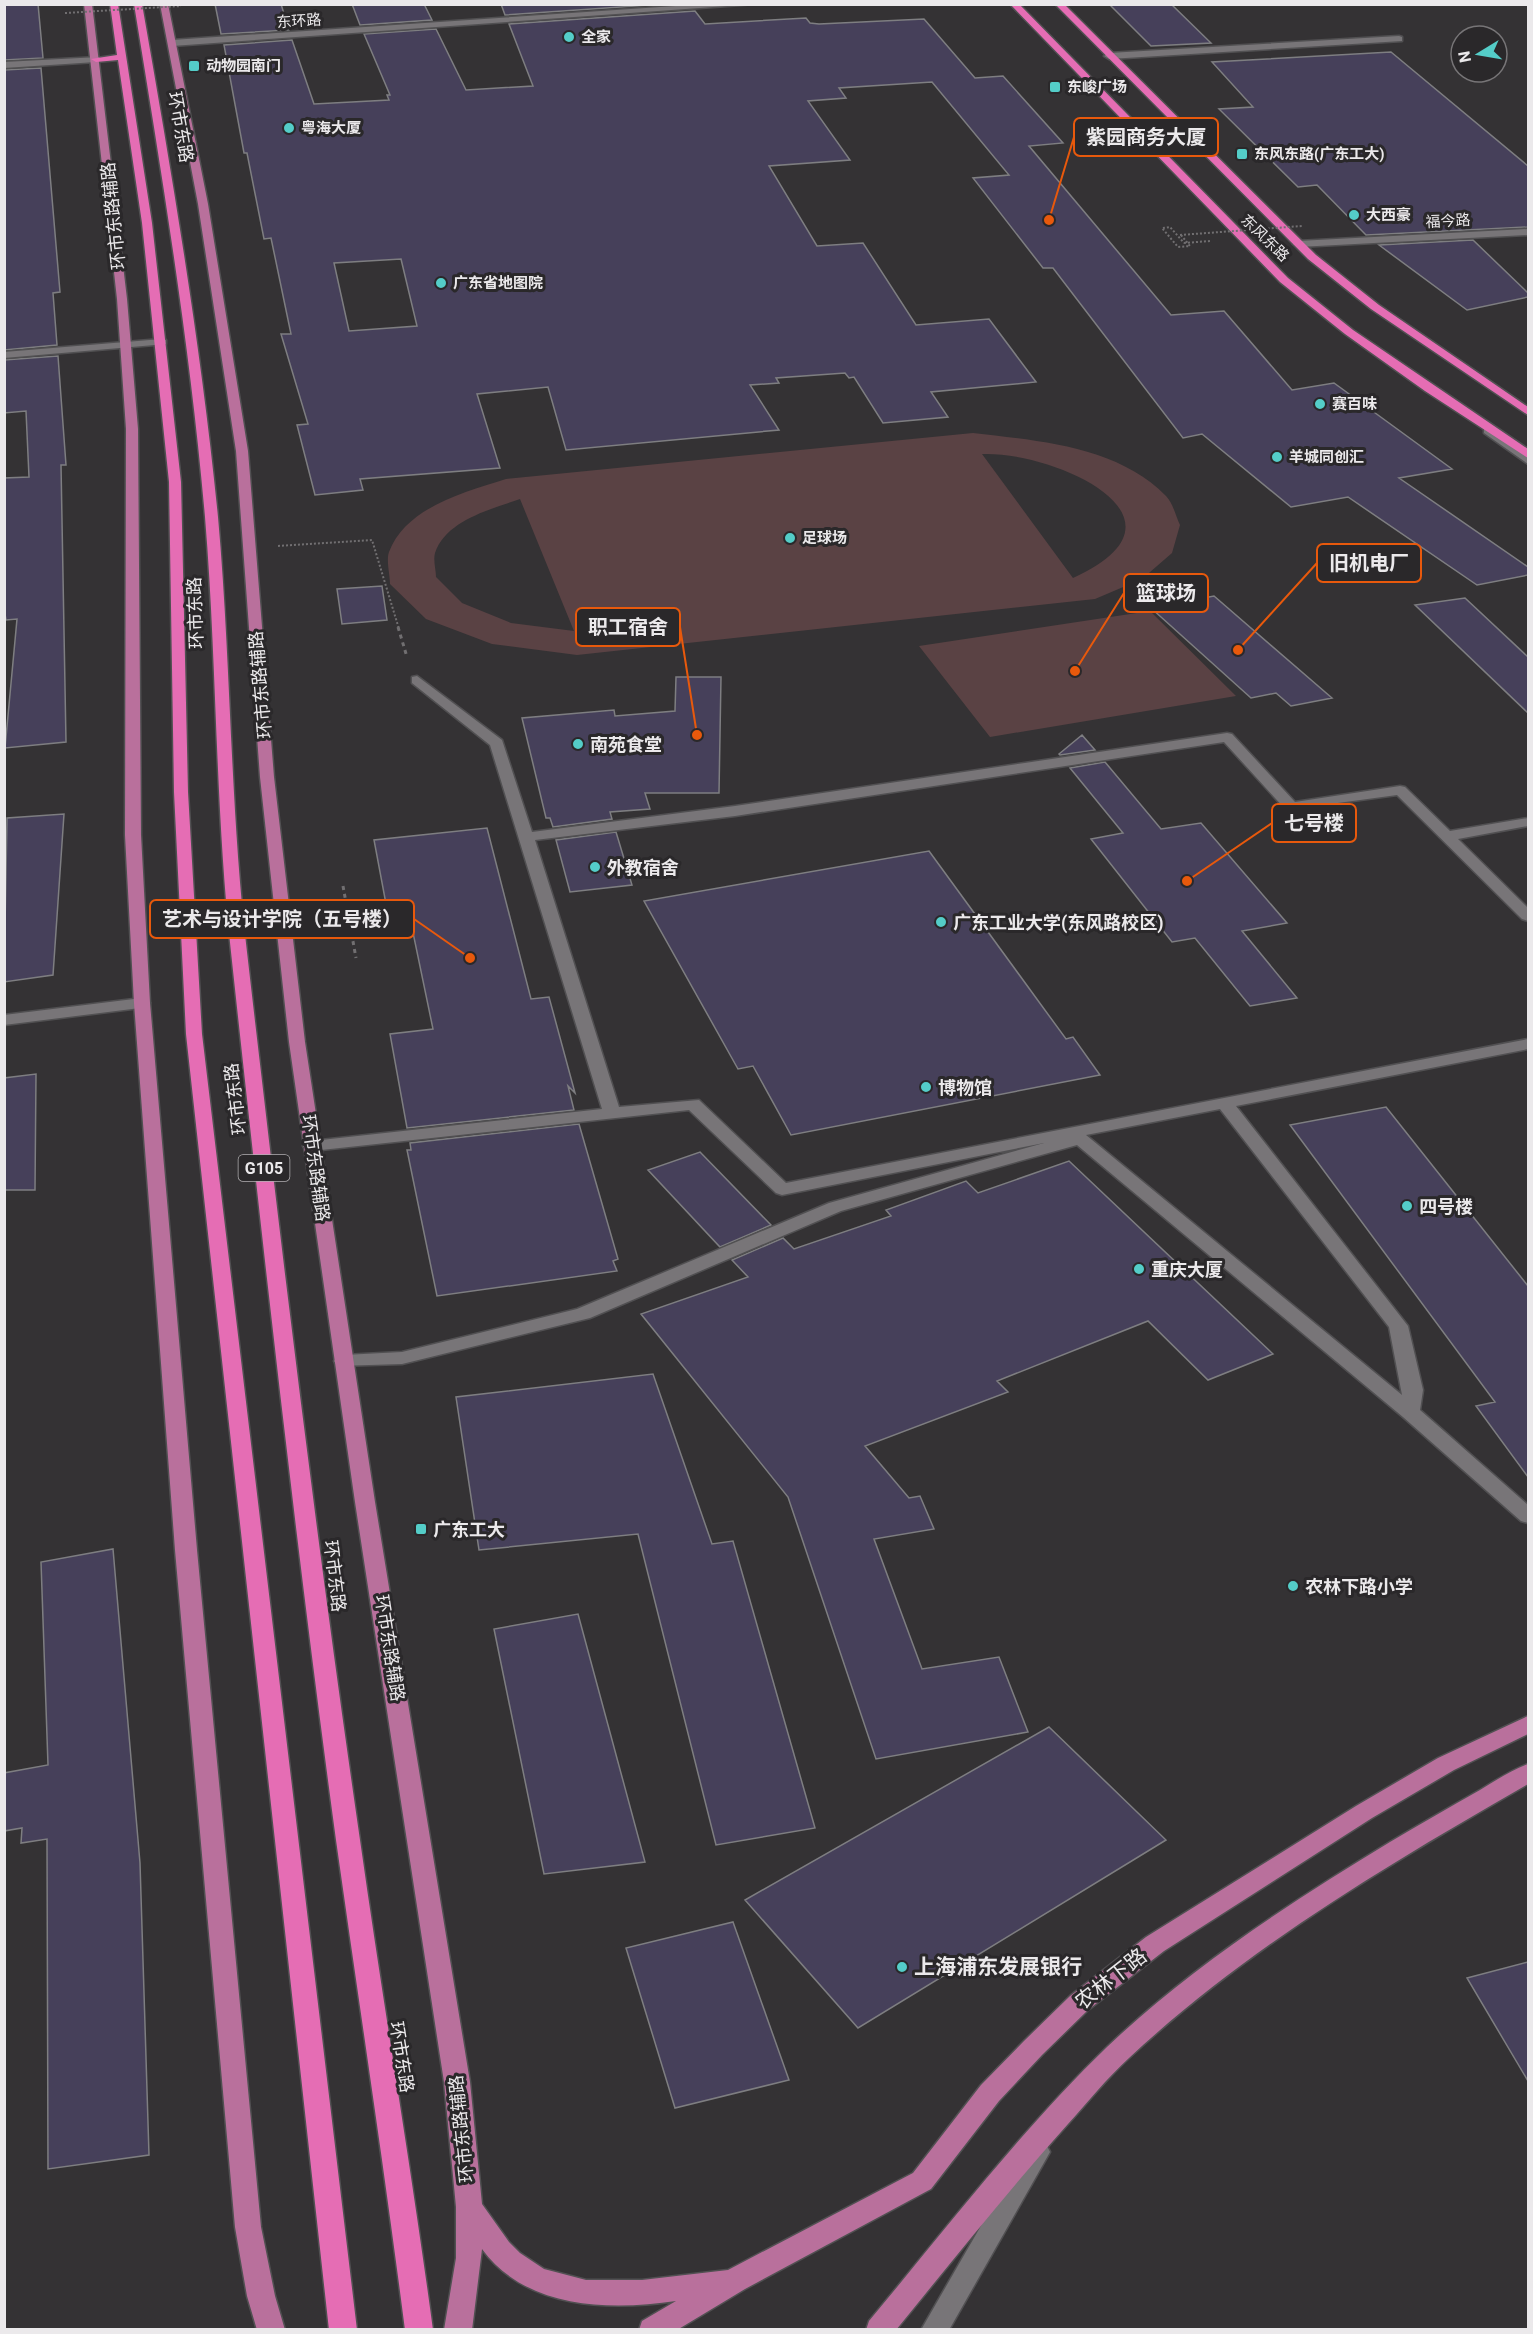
<svg xmlns="http://www.w3.org/2000/svg" width="1533" height="2334" font-family="Roboto,'Noto Sans SC',sans-serif">
<style>
.green{fill:#5a4244;fill-rule:evenodd}
.building{fill:#46405a;stroke:#7e7e81;stroke-width:1.5;fill-rule:evenodd}
.lines{fill:none;stroke-linecap:round;stroke-linejoin:round}
.minor-casing{stroke:#515052;stroke-width:3}
.major-casing{stroke:#515052;stroke-width:3}
.highway-casing{stroke:#515052;stroke-width:3}
.path-far1{stroke:#716f71;stroke-width:2;stroke-dasharray:2 2;stroke-linecap:butt}
.path{stroke:#716f71;stroke-width:3;stroke-dasharray:4 4;stroke-linecap:butt}
.minor{fill:#787578;fill-rule:evenodd}
.major{fill:#b9709c;fill-rule:evenodd}
.highway{fill:#e56db4;fill-rule:evenodd}
.path-bridge{stroke:#716f71;stroke-width:2;stroke-dasharray:2 2;stroke-linecap:butt}
.poi-dot{fill:#54cdc8;stroke:#2a282a;stroke-width:2}
.labels{text-anchor:middle;dominant-baseline:central;stroke-width:6;stroke-linejoin:round;paint-order:stroke}
.far-street-label{font-size:15px;fill:#ebe9eb;stroke:#2a282a}
.far-poi-label{font-size:15px;font-weight:bold;fill:#ebe9eb;stroke:#2a282a;text-anchor:start}
.shield{fill:#2a282a;stroke:#b1afb1;stroke-width:1.5}
.shield-label{font-size:16px;font-weight:bold;fill:#ebe9eb}
.street-label{font-size:18px;fill:#ebe9eb;stroke:#2a282a}
.poi-label{font-size:18px;font-weight:bold;fill:#ebe9eb;stroke:#2a282a;text-anchor:start}
.near-poi-label{font-size:21px;font-weight:bold;fill:#ebe9eb;stroke:#2a282a;text-anchor:start}
.near-street-label{font-size:21px;fill:#ebe9eb;stroke:#2a282a}
.leader{fill:none;stroke:#e8590c;stroke-width:2}
.callout-dot{fill:#e8590c;stroke:#2a282a;stroke-width:2}
.callout{fill:#2a282a;stroke:#e8590c;stroke-width:2}
.callout-label{font-size:20px;text-anchor:middle;font-weight:bold;fill:#ebe9eb}
</style>
<rect width="100%" height="100%" fill="#343234"/>
<path class="green" d="M973,433C1039,441 1117,446 1166,496C1173,503 1176,517 1180,525L1172,553L1142,579L1095,599L577,655L492,644L426,619L390,584C390,575 386,560 389,552C406,507 465,492 506,479ZM982,454C1053,451 1206,518 1073,578ZM520,499L574,631L511,623L462,603L436,577C436,570 433,560 435,553C446,520 492,509 520,499Z
M1150,611L1236,696L990,737L919,646Z"/>
<path class="building" d="M4,4H38L43,58L4,60Z
M215,4H281L289,30L221,34Z
M352,4H424L432,20L360,25Z
M501,4H664L505,15Z
M1109,4H1171L1211,43L1151,46Z
M695,11L705,24L806,18L810,23L819,24L924,19L975,78L1003,76L1063,143L1029,146L1171,315L1224,311L1292,390L1334,383L1452,469L1399,478L1528,567V575L1477,585L1348,497L1291,507L1202,434L1183,438L1053,268H1043L973,178L1009,175L932,82L839,88L846,98L808,101L850,160L769,166L817,246L863,243L916,325L989,319L1036,382L931,392L948,417L883,423L854,377L849,378L845,373L776,378L779,383L750,385L779,430L566,450L548,387L477,394L500,468L360,479L363,490L315,495L297,425L308,424L281,334H291L271,238L264,239L247,153H244L224,45L292,40L314,104L389,100L387,95H390L364,34L436,29L466,90L533,86L509,24ZM401,259L417,326L349,331L334,263Z
M1391,52L1528,166V227L1366,235L1317,185L1298,187L1219,109L1253,107L1212,62Z
M41,68L60,292L53,293L57,345L4,350V70Z
M1473,240L1528,293V297L1467,310L1379,245Z
M58,356L66,465H61L66,742L5,748L17,619L6,620L4,609V478L29,477L26,411L4,413V360Z
M382,586L387,620L342,624L337,589Z
M1214,596L1332,698L1291,706L1276,693L1251,698L1151,608Z
M1465,598L1528,657V713L1415,605Z
M676,677H721L719,793H645L650,809L610,812L612,819L553,827L550,818H546L522,718L614,710L615,716L675,711Z
M1082,735L1095,750L1060,755L1059,754Z
M1105,762L1161,829L1201,823L1287,923L1242,931L1297,998L1250,1006L1195,938L1172,942L1091,839L1123,833L1070,768Z
M64,814L53,975L4,982L7,818Z
M487,828L531,999L549,997L575,1093L568,1086L574,1110L407,1128L390,1034L433,1029L410,918L389,920L374,840Z
M616,832L632,885L570,892L556,840Z
M929,851L1066,1039L1073,1037L1100,1075L791,1135L753,1066L738,1069L644,901Z
M36,1074L35,1190H4V1078Z
M1386,1107L1528,1286V1477L1476,1406L1495,1402L1290,1125Z
M579,1124L618,1259L613,1261L617,1271L437,1296L407,1150H411L410,1143Z
M700,1152L771,1225L720,1247L648,1170Z
M1069,1161L1273,1354L1208,1380L1148,1321L997,1381L1008,1392L865,1446L909,1498L920,1496L934,1529L874,1539L922,1669L999,1657L1028,1732L876,1759L788,1497L641,1314L748,1277L732,1260L783,1238L794,1249L891,1216L886,1210L966,1181L978,1193Z
M653,1374L712,1544L733,1541L815,1828L716,1845L638,1534L479,1550L456,1397Z
M113,1549L140,1863L149,2155L48,2169L47,1839L21,1843L22,1828L4,1831V1773L48,1765L41,1562Z
M578,1614L645,1862L544,1874L494,1629Z
M1049,1727L1166,1840L858,2028L745,1900Z
M733,1922L789,2080L675,2108L626,1948Z
M1528,1962V2081L1467,1978Z"/>
<g class="lines">
<defs>
<path id="minor" d="M705,4H755L172,46L168,43L172,40Z
M1399,36L1402,37V41L1109,59L1104,56L1109,53Z
M99,57L101,59L96,62L4,68V62Z
M1528,229V235L1298,247L1293,244L1298,241Z
M162,339L166,340V344L4,358V352Z
M1488,426L1528,455V464L1484,433V427Z
M417,676L502,740L532,832L735,806L1227,733L1232,734L1295,802L1400,786L1405,787L1450,831L1528,818V826L1458,839L1528,908V921L1522,919L1397,795L1286,810L1224,742L735,816L535,840L619,1107L699,1100L786,1183L1528,1039V1049L1236,1106L1408,1326L1423,1390L1420,1410L1528,1505V1523L1521,1521L1403,1417L1077,1145L841,1211L590,1318L402,1364L337,1366L334,1361L337,1356L344,1355L402,1352L577,1309L829,1203L1044,1143L782,1195L776,1193L689,1110L312,1151L306,1150L303,1146L312,1141L602,1109L490,745L412,683V677ZM1220,1109L1389,1327L1402,1395L1086,1135Z
M142,998L148,999L150,1003L148,1007L4,1025V1015Z
M1037,2141L1046,2144L1050,2152L949,2330H921L1028,2144Z"/>
<path id="major" d="M84,4H92L127,299L138,429L141,835L150,1003L197,1550L261,2227L275,2296L285,2330H257L247,2296L235,2227L175,1550L134,1003L125,835L126,429L117,299Z
M160,4H168L208,204L248,451L274,777L305,1042L375,1502L470,2082L482,2204L509,2242L520,2253L544,2269L586,2280H642L728,2270L913,2173L981,2085L1024,2041L1070,1996L1146,1937L1356,1806L1438,1758L1528,1716V1734L1454,1770L1372,1818L1164,1951L1088,2010L1042,2055L999,2101L931,2189L745,2289L677,2330H639L642,2321L676,2301C609,2311 526,2309 482,2249L472,2330H444L456,2258V2207L444,2082L355,1502L289,1042L260,777L236,451L198,204Z
M1528,1764V1784C1389,1864 1248,1947 1129,2058C1107,2078 1088,2102 1068,2124C1008,2191 953,2260 896,2330H866L869,2321C945,2230 1022,2129 1107,2047C1191,1967 1291,1902 1390,1842C1420,1824 1450,1807 1480,1790C1495,1781 1511,1770 1528,1764Z"/>
<path id="highway" d="M110,4H118L152,223L181,482L188,792L202,1034L357,2330H329L186,1034L174,792L169,482L142,223L118,60L96,62L91,59L117,55Z
M134,4H142C172,175 201,345 218,517C231,662 230,808 247,952C281,1248 317,1545 360,1840C383,2003 411,2166 433,2330H405C384,2166 359,2003 336,1840C296,1545 263,1248 231,952C215,807 217,662 205,517C190,345 162,175 134,4Z
M1010,4H1019L1288,278L1353,330L1528,449V458L1425,391L1345,334L1280,282Z
M1055,4H1064L1316,255L1379,305L1528,407V415L1371,309L1308,259Z"/>
</defs>
<use href="#minor" class="minor-casing"/>
<use href="#major" class="major-casing"/>
<use href="#highway" class="highway-casing"/>
<path class="path-far1" d="M1184,243L1210,241
M278,546L372,540L399,629"/>
<path class="path" d="M398,627L407,657
M343,886L356,958"/>
<use href="#minor" class="minor"/>
<use href="#major" class="major"/>
<use href="#highway" class="highway"/>
<path class="path-bridge" d="M65,13L181,6
M1180,235L1302,226
M1181,235L1190,246L1178,247L1162,228L1170,227L1184,243"/>
</g>
<g class="poi-dot">
<circle cx="569" cy="37" r="6"/>
<rect x="188" y="60" width="12" height="12" rx="3"/>
<rect x="1049" y="81" width="12" height="12" rx="3"/>
<circle cx="289" cy="128" r="6"/>
<rect x="1236" y="148" width="12" height="12" rx="3"/>
<circle cx="1354" cy="215" r="6"/>
<circle cx="441" cy="283" r="6"/>
<circle cx="1320" cy="404" r="6"/>
<circle cx="1277" cy="457" r="6"/>
<circle cx="790" cy="538" r="6"/>
<circle cx="578" cy="744" r="6"/>
<circle cx="595" cy="867" r="6"/>
<circle cx="941" cy="922" r="6"/>
<circle cx="926" cy="1087" r="6"/>
<circle cx="1407" cy="1206" r="6"/>
<circle cx="1139" cy="1269" r="6"/>
<rect x="415" y="1523" width="12" height="12" rx="3"/>
<circle cx="1293" cy="1586" r="6"/>
<circle cx="902" cy="1967" r="6"/>
</g>
<g class="labels">
<g class="far-street-label">
<text transform="translate(299 21) rotate(-4)">东环路</text>
<text transform="translate(1448 221) rotate(-3)">福今路</text>
<text transform="translate(1265 238) rotate(44)">东风东路</text>
</g>
<g class="far-poi-label">
<text x="581" y="37">全家</text>
<text x="206" y="66">动物园南门</text>
<text x="1067" y="87">东峻广场</text>
<text x="301" y="128">粤海大厦</text>
<text x="1254" y="154">东风东路(广东工大)</text>
<text x="1366" y="215">大西豪</text>
<text x="453" y="283">广东省地图院</text>
<text x="1332" y="404">赛百味</text>
<text x="1289" y="457">羊城同创汇</text>
<text x="802" y="538">足球场</text>
</g>
<rect class="shield" x="238.5" y="1155" width="51" height="26" rx="4.5"/>
<g class="shield-label">
<text x="264" y="1168">G105</text>
</g>
<g class="street-label">
<text transform="translate(181 127) rotate(80)">环市东路</text>
<text transform="translate(113 216) rotate(-96)">环市东路辅路</text>
<text transform="translate(195 613) rotate(-92)">环市东路</text>
<text transform="translate(260 685) rotate(-95)">环市东路辅路</text>
<text transform="translate(235 1099) rotate(-97)">环市东路</text>
<text transform="translate(316 1168) rotate(82)">环市东路辅路</text>
<text transform="translate(335 1576) rotate(83)">环市东路</text>
<text transform="translate(390 1648) rotate(81)">环市东路辅路</text>
<text transform="translate(402 2057) rotate(81)">环市东路</text>
<text transform="translate(461 2129) rotate(-96)">环市东路辅路</text>
</g>
<g class="poi-label">
<text x="590" y="744">南苑食堂</text>
<text x="607" y="867">外教宿舍</text>
<text x="953" y="922">广东工业大学(东风路校区)</text>
<text x="938" y="1087">博物馆</text>
<text x="1419" y="1206">四号楼</text>
<text x="1151" y="1269">重庆大厦</text>
<text x="433" y="1529">广东工大</text>
<text x="1305" y="1586">农林下路小学</text>
</g>
<g class="near-poi-label">
<text x="914" y="1967">上海浦东发展银行</text>
</g>
<g class="near-street-label">
<text transform="translate(1111 1979) rotate(-38)">农林下路</text>
</g>
</g>
<path class="leader" d="M1049 220L1074 137M1238 650L1317 563M1075 671L1124 593M697 735L680 627M1187 881L1272 823M470 958L414 919"/>
<g class="callout-dot">
<circle cx="1049" cy="220" r="6"/>
<circle cx="1238" cy="650" r="6"/>
<circle cx="1075" cy="671" r="6"/>
<circle cx="697" cy="735" r="6"/>
<circle cx="1187" cy="881" r="6"/>
<circle cx="470" cy="958" r="6"/>
</g>
<g class="callout">
<rect x="1074" y="118" width="144" height="38" rx="6"/>
<rect x="1317" y="544" width="104" height="38" rx="6"/>
<rect x="1124" y="574" width="84" height="38" rx="6"/>
<rect x="576" y="608" width="104" height="38" rx="6"/>
<rect x="1272" y="804" width="84" height="38" rx="6"/>
<rect x="150" y="900" width="264" height="38" rx="6"/>
</g>
<g class="callout-label">
<text x="1146" y="144">紫园商务大厦</text>
<text x="1369" y="570">旧机电厂</text>
<text x="1166" y="600">篮球场</text>
<text x="628" y="634">职工宿舍</text>
<text x="1314" y="830">七号楼</text>
<text x="282" y="926">艺术与设计学院（五号楼）</text>
</g>
<rect width="1533" height="2334" fill="none" stroke="#ebe9eb" stroke-width="12"/>
<g transform="translate(1479 54) rotate(259)"><circle r="28" fill="#2a282a" stroke="#777577" stroke-width="1.5"/>
<path d="M0-4.5L10 22L0 15L-10 22Z" fill="#54cdc8"/>
<text y="-9" font-size="16" font-weight="bold" text-anchor="middle" fill="#ebe9eb">N</text>
</g>
</svg>
